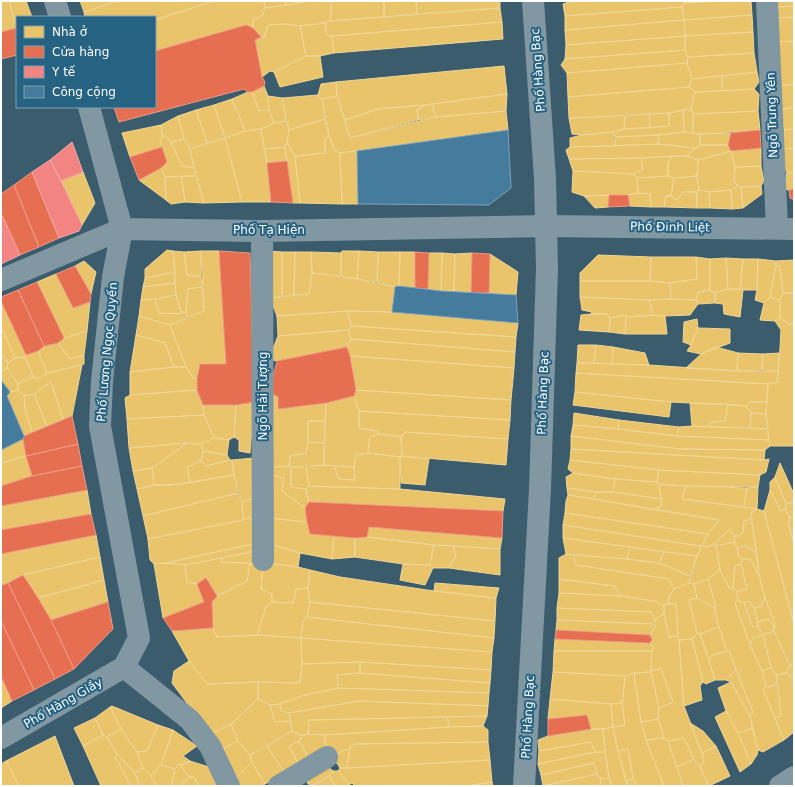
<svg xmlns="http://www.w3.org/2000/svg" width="795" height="787" font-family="'DejaVu Sans',sans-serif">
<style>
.homes{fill:#e9c46a;stroke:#f0d697}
.shops{fill:#e76f51;stroke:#ee9a85}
.health{fill:#f28482;stroke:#f6a9a8}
.public{fill:#457b9d;stroke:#7da3ba}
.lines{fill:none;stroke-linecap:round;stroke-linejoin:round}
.minor{stroke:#8198a3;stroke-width:22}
.labels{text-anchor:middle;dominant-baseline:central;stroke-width:4;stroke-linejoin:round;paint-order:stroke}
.street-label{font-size:12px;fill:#fff;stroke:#266282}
</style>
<rect width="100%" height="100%" fill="#3b5c6d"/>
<path class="homes" d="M1,1H9L17,28L1,32Z
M9,1H26L32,17H17V27Z
M80,1H118L84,12Z
M118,1H214L155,20V17H85L84,12Z
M214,1H264L265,8L263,15L253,20V28L246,25L155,51V20Z
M264,1H286V5L265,8Z
M286,1H305V2L286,5Z
M311,1H332L330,21L325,23L300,26L286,24L268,25L264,37H261L253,28V20L263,15L265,8Z
M332,1H384V17L330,21Z
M384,1H416L417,14L384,17Z
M416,1H500V8L417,14Z
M572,1H683L684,3L682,7L565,16L563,4Z
M683,1H724L684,3Z
M724,1H751L752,15L684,20L682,7L684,3Z
M776,1H794V6L777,7Z
M794,6V17L777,18V7Z
M682,7L684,20L565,30V16Z
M500,8L502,22L332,36L327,35L325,23L330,21Z
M752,15L753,32L685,36L684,20Z
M794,17V41L777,42V18Z
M684,20L685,36L566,45L565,30Z
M502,22L503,39L334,53L332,36Z
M325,23L327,35L332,36L334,53L320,56H306L300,26Z
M286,24L300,26L306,56L274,72L270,71L262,77L255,40L264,37L268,25Z
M753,32L754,53L688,57L685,50V36Z
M685,36V50L565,59L566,45Z
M794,41V84L780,86L777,42Z
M685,50L688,57L687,63L567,73L561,65L565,59Z
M754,53L757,72L692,79L687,63L688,57Z
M306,56H320L323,77L280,87L274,72Z
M687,63L692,79L689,87L568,97L567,73Z
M504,66L507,94L425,105L378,109L345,120L337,96L336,82Z
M757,72L759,82L754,89L725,91L722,87V76Z
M722,76V87L725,91L695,92L689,87L692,79Z
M336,82L337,96L322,99L318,95L321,84Z
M794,84V107L781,110L780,86Z
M264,86L268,96L269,110L259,111L252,92Z
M689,87L695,92L691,109L669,113L569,118L568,97Z
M754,89L759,94L758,111L693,114L691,109L695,92Z
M248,92H252L259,111L269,110L274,123L261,129L245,131L232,99Z
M507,94L506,111L436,117L432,104Z
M318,95L322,99L325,119L289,130L282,98Z
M268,96L282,98L286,121L274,123L269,110Z
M337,96L350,138L436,117L506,111L508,130L340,153L335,151L329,136L322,99Z
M232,99L245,131L225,138L214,105Z
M432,104L436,117L418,120L417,110L425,105Z
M214,105L225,138L207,143L196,110Z
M425,105L417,110L418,120L350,138L345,120L378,109Z
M794,107V128L784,130L781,110Z
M691,109L693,114V133L684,132L683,110Z
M196,110L207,143L190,149L184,139L178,116Z
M683,110L684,132L659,135L615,137L613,132L624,129L669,126V113Z
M758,111L760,130L700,134L693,133V114Z
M669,113V126L650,128L649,114Z
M649,114L650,128L624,129L625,116Z
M178,116L184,139L171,142L166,136H162L161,125Z
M625,116L624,129L613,132L582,135L572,134L569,118Z
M325,119L329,136L325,139V153L295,156L287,143L289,130Z
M286,121L289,130L287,143L285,147L264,149L261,129L274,123Z
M161,125L162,136L160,141L162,147L130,157L122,133Z
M794,128V148L783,149L784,130Z
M261,129L267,163L271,202H242L225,138L245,131Z
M613,132L615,146L570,147V138L582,135Z
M684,132L700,134V145L696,148L658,144L659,135Z
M731,133L728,145H700V134Z
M659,135L658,144L615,146V137Z
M162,136H166L171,142L182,166L194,168L196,176L165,177L161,168L167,162L160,141Z
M329,136L335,151L340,153L342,204L300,203L295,156L325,153V139Z
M225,138L242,202L204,203L194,168L190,149Z
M184,139L190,149L194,168L182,166L171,142Z
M287,143L295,156L300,203H293L285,147Z
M658,144L696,148L686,156L641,158L569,159L566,150L570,147Z
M700,145H728L731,151L698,160L686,156Z
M285,147L287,161L267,163L264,149Z
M761,148V166L735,167L731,151Z
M794,148V174L787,172L782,166L783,149Z
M357,151L358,204H342L340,153Z
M731,151L735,167L734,182L738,186L731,190L709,192L699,190L697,176L698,160Z
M672,156H686L698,160L697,176L674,178L668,176V162Z
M672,156L668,162V176L637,178L634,174L643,169L641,158Z
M641,158L643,169L634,174L573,171L569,159Z
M761,166L764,181L761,186L741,187L734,182L735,167Z
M161,168L165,177L166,200L139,180Z
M573,171L634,174L637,178L638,193L628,195L584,196L572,192Z
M83,172L95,203L82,225L61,181Z
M787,172L794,174V189L789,190L784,189Z
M181,176H196L204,203L185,202Z
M181,176L185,202L171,204L166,200L165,177Z
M668,176L674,178L671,196H666L664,207H651L650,194L638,193L637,178Z
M697,176L699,190L697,192H683L677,200L671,196L674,178Z
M738,186L741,187L743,208L732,209L731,190Z
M761,186L762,194L743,208L741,187Z
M699,190L709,192L710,208H697V192Z
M731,190L732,209L710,208L709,192Z
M683,192H697V208L664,207L666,196H671L677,200Z
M638,193L650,194L651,207L630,206L628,195Z
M609,195L608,207L595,208L584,196Z
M167,250L173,251L175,272L145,278V269Z
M173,251L184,252L187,275L201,276L202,287L188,289L186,312H181L176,295Z
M201,251V276L187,275L184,252Z
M201,251H219L226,364H200L197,379L193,378L186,367L170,325L204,311Z
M269,251L282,252V296L270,298Z
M342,251H359L357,279L341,276V253Z
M359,251L378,252L377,282L357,279Z
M282,252H295L294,295L282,296Z
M295,252H311L312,273L309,294L294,295Z
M311,252L341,253V276L312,273Z
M378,252H400L399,286L395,287L377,282Z
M400,252H415V288L399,286Z
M429,253H442L441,291L428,289Z
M442,253L455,254L454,291H441Z
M472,253L471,293L454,291L455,254Z
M490,254L518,272L516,295L489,293Z
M598,255L651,257L650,281H580V273Z
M651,257H696L697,279L670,283L650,281Z
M696,257L710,259V290L698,292L696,300L671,299L670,283L697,279Z
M726,258L743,259L740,289H728Z
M726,258L728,289L715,293L710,290V259Z
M743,259H758L757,290H743L740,289Z
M758,259L776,261L770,297L764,303L755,300L757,290Z
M794,260V293H783L780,267L776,266V261Z
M84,261L96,272L91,294L75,266Z
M776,266L780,267L783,293L780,300L770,297Z
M175,272V283L143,287L145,278Z
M312,273L357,279L395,287L392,312L347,311L277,316L270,298L309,294Z
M56,274L73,308L90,302L87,331L64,338L37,282Z
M580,281H650L670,283L671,299L649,300L580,297Z
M175,283L176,295L155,299L141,300L143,287Z
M202,287L204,311L187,317L186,312L188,289Z
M728,289L743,290L740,317L724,314L723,304L715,303V293Z
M710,290L715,293V303L698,304L696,300L698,292Z
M783,293H794V324H789L780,318V300Z
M176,295L181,312L180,314L159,313L155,299Z
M580,297L649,300L653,315L626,317L624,315L610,318L607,314H591L592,312L582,310Z
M770,297L780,300V318L775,321L760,320L764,303Z
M155,299L159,313L180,314L181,312H186L187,317L170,325L139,316L141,300Z
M671,299L696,300L698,304L690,315L665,316L653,315L649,300Z
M1,301L26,355L25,357L15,358L1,326Z
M347,311L392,312L518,323L516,337L351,326Z
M347,311L351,326L349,330L278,336L277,316Z
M591,314H607L610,318L609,332L579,330L581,315Z
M624,315L626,317L625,334L609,332L610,318Z
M653,315L665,316L667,334H625L626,317Z
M139,316L170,325L186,367H174L165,343L136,335Z
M780,318L789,324H794V446H770L769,440L766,414L768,384L778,382L781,330L775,321Z
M697,319L698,328L691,345L683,342L684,322Z
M1,326L15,358L8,363L1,353Z
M351,326L516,337L515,352L351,339L349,330Z
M698,328L730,329V343L701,354L687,351L691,345Z
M349,330L351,339L347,347L277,361L269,359L278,336Z
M87,331L84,355L70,359L58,343L64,338Z
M136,335L165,343L174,367L130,372Z
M351,339L515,352L514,368L350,356L347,347Z
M58,343L70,359L84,355V364L47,373L38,351L44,346Z
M578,345H596L594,363H577Z
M596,345L613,347L612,364L594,363Z
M613,347L645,353L649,365L612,364Z
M716,347L738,353L737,371L686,368L701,354Z
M38,351L47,373L36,379L33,377L25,357L26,355Z
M1,353L8,363L7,368L1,371Z
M738,353L763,354L762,370L737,371Z
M779,353L778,371L762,370L763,354Z
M350,356L514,368L511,400L356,390Z
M25,357L33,377L18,384L7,368L8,363L15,358Z
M577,363L649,365L737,371H778V382L768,384L576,373Z
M82,365L72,416L63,419L51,382L34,394L24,396L18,390V384L33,377L36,379L47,373Z
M174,367H186L193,378L197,379V390L130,395V372Z
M7,368L18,384V390L10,392L1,380V371Z
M576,373L768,384L767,402H750L746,406L671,402L575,392Z
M51,382L63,419L47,426L34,394Z
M18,390L24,396L25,409L32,432L24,436L7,396L10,392Z
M197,390L203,405L204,415L127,419L125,398L130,395Z
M356,390L511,400L510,420L359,411L354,396Z
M269,392L278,397V409L272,415Z
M575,392L671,402L669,417L573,405Z
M34,394L47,426L32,432L25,409L24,396Z
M354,396L359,411V428L378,431V434L370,437L368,453L356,455L354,467L324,465L326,403Z
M254,402L250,453L239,451V440L234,437L236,405Z
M750,402H767L766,414L751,413L746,406Z
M326,403L325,421H308V442L306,453L290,456L289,466L269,467L272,415L278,409Z
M690,403L728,404L725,421L711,422L707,427L692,426Z
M728,404L746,406L751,413L750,428L707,427L711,422L725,421Z
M203,405H236L234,437L229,440L214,438L204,415Z
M359,411L510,420L508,439L405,432L401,437L378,434V431L359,428Z
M574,413L619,420L618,429L573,425Z
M751,413L766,414L767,429L750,428Z
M204,415L214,438L201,444L187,443L129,448L127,419Z
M619,420L679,427L677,436L618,429Z
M308,421H325L324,443L308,442Z
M573,425L618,429L677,436L769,440L770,446L765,450L680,449L571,436Z
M692,426L767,429L769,440L677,436L679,427Z
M405,432L508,439L506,465L402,456L401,437Z
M378,434L401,437L402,456L400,457L368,453L370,437Z
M571,436L680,449L765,450L764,460L571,449Z
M214,438L229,440L227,455L203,451L201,444Z
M23,439L26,456L1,463V450Z
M308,442L324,443V465L291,467L289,466L290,456L306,453Z
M187,443L201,444L203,451L201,461L187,467L190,483L171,485H154L152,468Z
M187,443L152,468L133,471L129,448Z
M571,449L764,460L769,459L766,472L760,475L659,470L570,460Z
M203,451L227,455L230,460L206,466L201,461Z
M368,453L400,457V489L309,486L306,467L324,465L334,466L339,479L355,480L354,467L356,455Z
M26,456L32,476L1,486V463Z
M402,456L429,459L425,485L401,483L400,457Z
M254,458L257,497L242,502L234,475L232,460Z
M230,460H232L234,475L190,483L187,467L201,461L206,466Z
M570,460L659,470L657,482L615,479L573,473L568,469Z
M780,463L794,494V502L786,504L775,477Z
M289,466L291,467V487L306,489L309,502L305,508L282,491L284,478L269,474V467Z
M334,466L354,467L355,480L339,479Z
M291,467H306L309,486L306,489L291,487Z
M152,468L154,485L137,489L133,471Z
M659,470L760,475L758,487L686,486L659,484L657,482Z
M573,473L615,479L613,492H596L567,488L566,477Z
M269,474L284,478L282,491L305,508L307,522L269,518Z
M234,475L238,493L143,516L137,489L154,485H171Z
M775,477L786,504L785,509L781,511L770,490V482Z
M615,479L657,482L659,484L661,499L613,492Z
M659,484L686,486L682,499L757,509L751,513V519L744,521L743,533L735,537L730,529L714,544L707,547L702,546L708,534L719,520L655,510L662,505Z
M309,486L400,489L505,499L503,511L309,502L306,489Z
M686,486L747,488L744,507L682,499Z
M758,487L757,509L744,507L747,488Z
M567,488L596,492L594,499L568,495Z
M87,490L91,514L1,530V506Z
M770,490L781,511L785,509L790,518L788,523L794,543V624L764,511Z
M596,492H613L661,499L662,505L655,510L594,499Z
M238,493L242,502L243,520L148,539L143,516Z
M568,495L594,499L719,520L708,534L565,513L566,501Z
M257,497L251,517L243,520L242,502Z
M794,502V517L790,518L785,509L786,504Z
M757,509L764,511L794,624V664L790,665L774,631V627L776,626L765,598L759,576L751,513Z
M565,513L708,534L702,546H700L563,525Z
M251,517L257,543L166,563L154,564L150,560L148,539L243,520Z
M794,517V543L788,523L790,518Z
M269,518L307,522L310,534L334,535L332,559L300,553L273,545Z
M751,519L757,553L745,545L738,549L734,542L735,537L743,533L744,521Z
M563,525L700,546V551L697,556L563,538Z
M369,527L502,538L500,549L434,545L367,537Z
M730,529L735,537L734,542L716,546L714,544Z
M96,535L100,557L23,575L1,586V554Z
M334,535L355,538V557L332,559Z
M367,537L434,545L430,565L403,564L355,557V538Z
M563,538L630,547L627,559L566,554Z
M734,542L738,549V556L743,559L741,564L735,566L733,588L730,589L720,570L716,546Z
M257,543L255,551L222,558L185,565L166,563Z
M714,544L716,546L720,570L708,579L694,584L689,583L697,556L700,551V546L707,547Z
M273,545L300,553L298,567L267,563Z
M434,545L453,546L456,555L449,568H433L430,565Z
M745,545L757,553L759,576L751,560L743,559L738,556V549Z
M453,546L500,549V575L449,568L456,555Z
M630,547L664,552L659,563L627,559Z
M255,551L254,564L221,562L222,558Z
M664,552L697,556L690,576L659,563Z
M566,554L574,555L576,565L669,579L674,589L668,599V604L664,605L654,601L621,596L614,586L559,579V558Z
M574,555L627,559L659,563L690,576L689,583L674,589L669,579L576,565Z
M100,557L104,580L38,598L23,575Z
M222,558L221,562L249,563L250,564L247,581L217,596L206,578L197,584L187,582L185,565Z
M743,559L751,560L759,576L765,598L761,606L754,608L749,601L744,603L738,600L737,592L747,589L741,564Z
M166,563L185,565L187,582L197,584L204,602L163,618L154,564Z
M267,563L298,567L310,570L308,588L296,589L293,603L272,602V594L261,589L263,566Z
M250,564H254L263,566L261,589L272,594V602L266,607L257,635L217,637L213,628L212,602L217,596L247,581Z
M403,564L430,565L433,568L425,585L400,580Z
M741,564L747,589L737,592L733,588L735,566Z
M310,570L340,577L434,591L496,598L495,621L310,602L308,588Z
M720,570L730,589L733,588L737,592L738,600L735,603L750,645L762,671L766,686L763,689L784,740L763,752L758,750L753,732L750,716L753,712L729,651H727L719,627L714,608L716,607L708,579Z
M559,579L614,586L621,596L559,593Z
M708,579L716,607L714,608L697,598L694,584Z
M104,580L108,602L51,620L38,598Z
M435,583L499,588L496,598L434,591Z
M689,583L694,584L697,598L689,600L697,633L692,639L679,640L678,636L676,604H668V599L674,589Z
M308,588L310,602L307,617L303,621L301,638L257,635L266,607L272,602L293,603L296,589Z
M559,593L621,596L654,601L664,605V614L655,619L651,612L557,608Z
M697,598L714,608L719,627L700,634L697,633L689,600Z
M765,598L776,626L774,627L769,619L758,622L754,608L761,606Z
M738,600L744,603L752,626L758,627L763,635L753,638L750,645L735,603Z
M749,601L754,608L758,622V627L752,626L744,603Z
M310,602L495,621L494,638L307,617Z
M668,604H676L678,636L669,637L664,614V605Z
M557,608L651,612L655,619L654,624L557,620Z
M664,614L669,637L678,636L679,640L684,706L702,753L704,762L700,767L694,759L684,738L668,741L664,738L658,719L659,708L673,702L661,669L651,670L652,651L654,648L650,643L652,639L650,635L655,626V619Z
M307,617L494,638L492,652L301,638L303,621Z
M769,619L774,627V631L763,635L758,627V622Z
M557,620L654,624L655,626L650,635L556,630Z
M719,627L727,651L708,657L700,634Z
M213,628L217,637L257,635L301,638L302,664L300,683L258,682L207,684L189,661L172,631Z
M774,631L790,667L786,673L777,675L771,668L763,635Z
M697,633L700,634L708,657L715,680L706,684L703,682L692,639Z
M763,635L771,668L762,671L750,645L753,638Z
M301,638L492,652L491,670L360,662L302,664Z
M555,639L650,643L654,648L652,651H554Z
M692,639L703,682L700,686L702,700L684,706L679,640Z
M554,651H652L651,672L634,673L625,676L553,672Z
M727,651H729L736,670L726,680H715L708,657Z
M189,661L207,684L258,682V699L231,724L210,734L172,683L174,671Z
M360,662L491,670L490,683L360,673Z
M360,662V673L337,675L338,688L301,696L280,704L270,705L258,699V682L300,683L302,664Z
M794,664V679L786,673L790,667V665Z
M771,668L777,675V684L769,687L766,686L762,671Z
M661,669L673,702L659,708L651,672V670Z
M736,670L753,712L750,716L731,682L726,680Z
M553,672L625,676L622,703L611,704L550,699Z
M651,672L659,708L658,719L641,722L634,673Z
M360,673L490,683L489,693L338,688L337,675Z
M634,673L641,722L646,740L664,786H637L633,778L628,749L618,751L613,727L625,725L622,703L625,676Z
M786,673L794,679V732L784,740L775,718L781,716L777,675Z
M1,676L12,701L1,708Z
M731,682L750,716L753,728L738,733L726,711L718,688Z
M777,684L781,716L775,718L763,689L766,686L769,687Z
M338,688L489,693L488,706L359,701L289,713L281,711L280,704L301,696Z
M258,699L270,705L275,722L290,721L292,731L250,755L238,741L231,724Z
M550,699L611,704L613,727L603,729H591L587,715L548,719Z
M359,701L488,706L487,716L309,720L308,734L302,736L292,731L289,713Z
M622,703L625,725L613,727L611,704Z
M280,704L281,711L289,713L290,721L275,722L270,705Z
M112,706L158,725L147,751L137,752L121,729L110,707Z
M110,707L121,729L107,737L103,735L95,718Z
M726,711L738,733L751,764L740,772L715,717Z
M487,716L483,726L450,727L447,717Z
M447,717L450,727L324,735L308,734L309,720Z
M95,718L103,735L83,746L74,728Z
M658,719L664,738L646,740L641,722Z
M690,723L703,731L716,746L702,753Z
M231,724L238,741L219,751L210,734Z
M158,725L173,730L161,765L151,776L143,768L137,752L147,751Z
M483,726L488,730V742L353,744L350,748L335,754L327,750L324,735L450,727Z
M613,727L618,751L628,786H612L609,778L605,752L603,729Z
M753,728L758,750L757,755L751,764L738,733Z
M121,729L137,752L143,768L135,773L118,755L107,737Z
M591,729H603L605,752H595L591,742L539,751L538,740L548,736Z
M173,730L197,746L183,756L190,761L181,765L179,764L175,769L161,765Z
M292,731L302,736L299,741L289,746L299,765L285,773L267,746Z
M308,734L324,735L327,750L309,759L299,741L302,736Z
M103,735L107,737L118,755L115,757L131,786H101L83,746Z
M55,736L74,786H19L6,761Z
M664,738L668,741L683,786H664L646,740Z
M684,738L694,759L677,767L668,741Z
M238,741L250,755L252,762L236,778L219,751Z
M299,741L309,759L299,765L289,746Z
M488,742L490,760L347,768L350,748L353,744Z
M591,742L595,752L538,764L539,751Z
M267,746L285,773L265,784L252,762L250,755Z
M716,746L730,776L709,786L700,767L704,762L702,753Z
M350,748L347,768H340L334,759L335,754Z
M628,749L633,778L626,782L618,751Z
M595,752H605L609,778L601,779L597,774L594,763L541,775L538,764Z
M118,755L135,773L140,786H131L115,757Z
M694,759L700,767L709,786H684L677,767Z
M490,760L492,782L467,786H355L352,783L349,784L338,771L340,768H347Z
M6,761L19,786H1V764Z
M190,761L209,767L219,786H199L194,777H189L181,765Z
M252,762L265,784L261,786H240L236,778Z
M594,763L597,774L543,786L541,775Z
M179,764L181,765L189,777L181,786H171L175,769Z
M161,765L175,769L171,786H157L151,776Z
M327,766L333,771L329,776L314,785L308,784L306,776Z
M143,768L151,776L157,786H140L135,773Z
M333,771H338L351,786H336L329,776Z
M597,774L601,779L600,785L594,786H543Z
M329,776L336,786H315L314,785Z
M189,777H194L199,786H181Z
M609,778L612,786H600L601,779Z
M633,778L637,786H628L626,782Z
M492,782L493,786H467Z"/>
<path class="shops" d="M246,25L253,28L261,37L255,40L262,77L265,82L264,86L252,92H248L244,89L119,122L114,107H155V51Z
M17,28V55L1,59V32Z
M760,130L761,148L731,151L728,145L731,133Z
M162,147L167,162L161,168L139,180L130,157Z
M287,161L293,203L271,202L267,163Z
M32,172L59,238L39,247L14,185Z
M14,185L39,247L20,255L1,213V194Z
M794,189V200L790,198L789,190Z
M609,195H628L630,206L608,207Z
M219,251L250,253L254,402L236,405H203L197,390V379L200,364H226Z
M415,252L429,253L428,289L415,288Z
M472,253L490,254L489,293H471Z
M75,266L91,294L90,302L73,308L56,274Z
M37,282L64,338L58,343L44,346L18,290Z
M18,290L44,346L38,351L26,355L1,301V297Z
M347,347L350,356L356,390L354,396L326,403L278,409V397L269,392L277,361Z
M72,416L78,444L26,456L23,439L24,436Z
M78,444L82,466L32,476L26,456Z
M82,466L87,490L1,506V486L32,476Z
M309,502L503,511L502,538L369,527L367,537L355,538L310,534L307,522L305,508Z
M91,514L96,535L1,554V530Z
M23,575L38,598L51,620L74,669L55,679L8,583Z
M206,578L217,596L212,602L213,628L172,631L163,618L204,602L197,584Z
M8,583L55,679L34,690L1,621V586Z
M108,602L113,629L74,669L51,620Z
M1,621L34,690L12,701L1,676Z
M556,630L650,635L652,639L650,643L555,639Z
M587,715L591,729L548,736V719Z"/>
<path class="health" d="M72,142L83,172L61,181L50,160Z
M50,160L61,181L82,225L79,231L59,238L32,172Z
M1,213L20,255L1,264Z"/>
<path class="public" d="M508,130L511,188L489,205L358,204L357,151Z
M399,286L441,291L516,295L518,323L392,312L395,287Z
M1,380L10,392L7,396L24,436L23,439L1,450Z"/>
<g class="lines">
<path class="minor" d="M55,1L60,17
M767,1L777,228
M89,107L122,229L113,277L102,381L100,426L139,638L124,667
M262,231L263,560
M1,280L122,229L262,231L547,226L794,229
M124,667L190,720L210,746L229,786
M1,738L124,667
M279,786L327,757
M524,786L540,489L547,268L545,179L533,1
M780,786L794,777"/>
</g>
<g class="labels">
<g class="street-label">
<text transform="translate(538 70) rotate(-94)">Phố Hàng Bạc</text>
<text transform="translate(772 115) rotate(-92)">Ngõ Trung Yên</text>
<text transform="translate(670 227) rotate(1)">Phố Đinh Liệt</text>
<text x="269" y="230">Phố Tạ Hiện</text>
<text transform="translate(107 352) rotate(-85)">Phố Lương Ngọc Quyến</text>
<text transform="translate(543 393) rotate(-88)">Phố Hàng Bạc</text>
<text transform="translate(263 396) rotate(-90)">Ngõ Hải Tượng</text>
<text transform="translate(63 703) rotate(-30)">Phố Hàng Giầy</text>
<text transform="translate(528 717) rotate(-87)">Phố Hàng Bạc</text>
</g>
</g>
<rect width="795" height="787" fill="none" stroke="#ffffff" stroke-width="4"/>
<rect x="16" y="16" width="140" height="92" fill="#266282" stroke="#7da1b4"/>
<rect x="24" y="26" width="20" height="12" fill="#e9c46a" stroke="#7da1b4"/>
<text x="52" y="36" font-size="12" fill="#ffffff">Nhà ở</text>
<rect x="24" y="46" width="20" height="12" fill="#e76f51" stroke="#7da1b4"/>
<text x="52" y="56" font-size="12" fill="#ffffff">Cửa hàng</text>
<rect x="24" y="66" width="20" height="12" fill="#f28482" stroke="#7da1b4"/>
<text x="52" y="76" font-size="12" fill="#ffffff">Y tế</text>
<rect x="24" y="86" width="20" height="12" fill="#457b9d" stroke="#7da1b4"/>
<text x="52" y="96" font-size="12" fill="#ffffff">Công cộng</text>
</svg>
